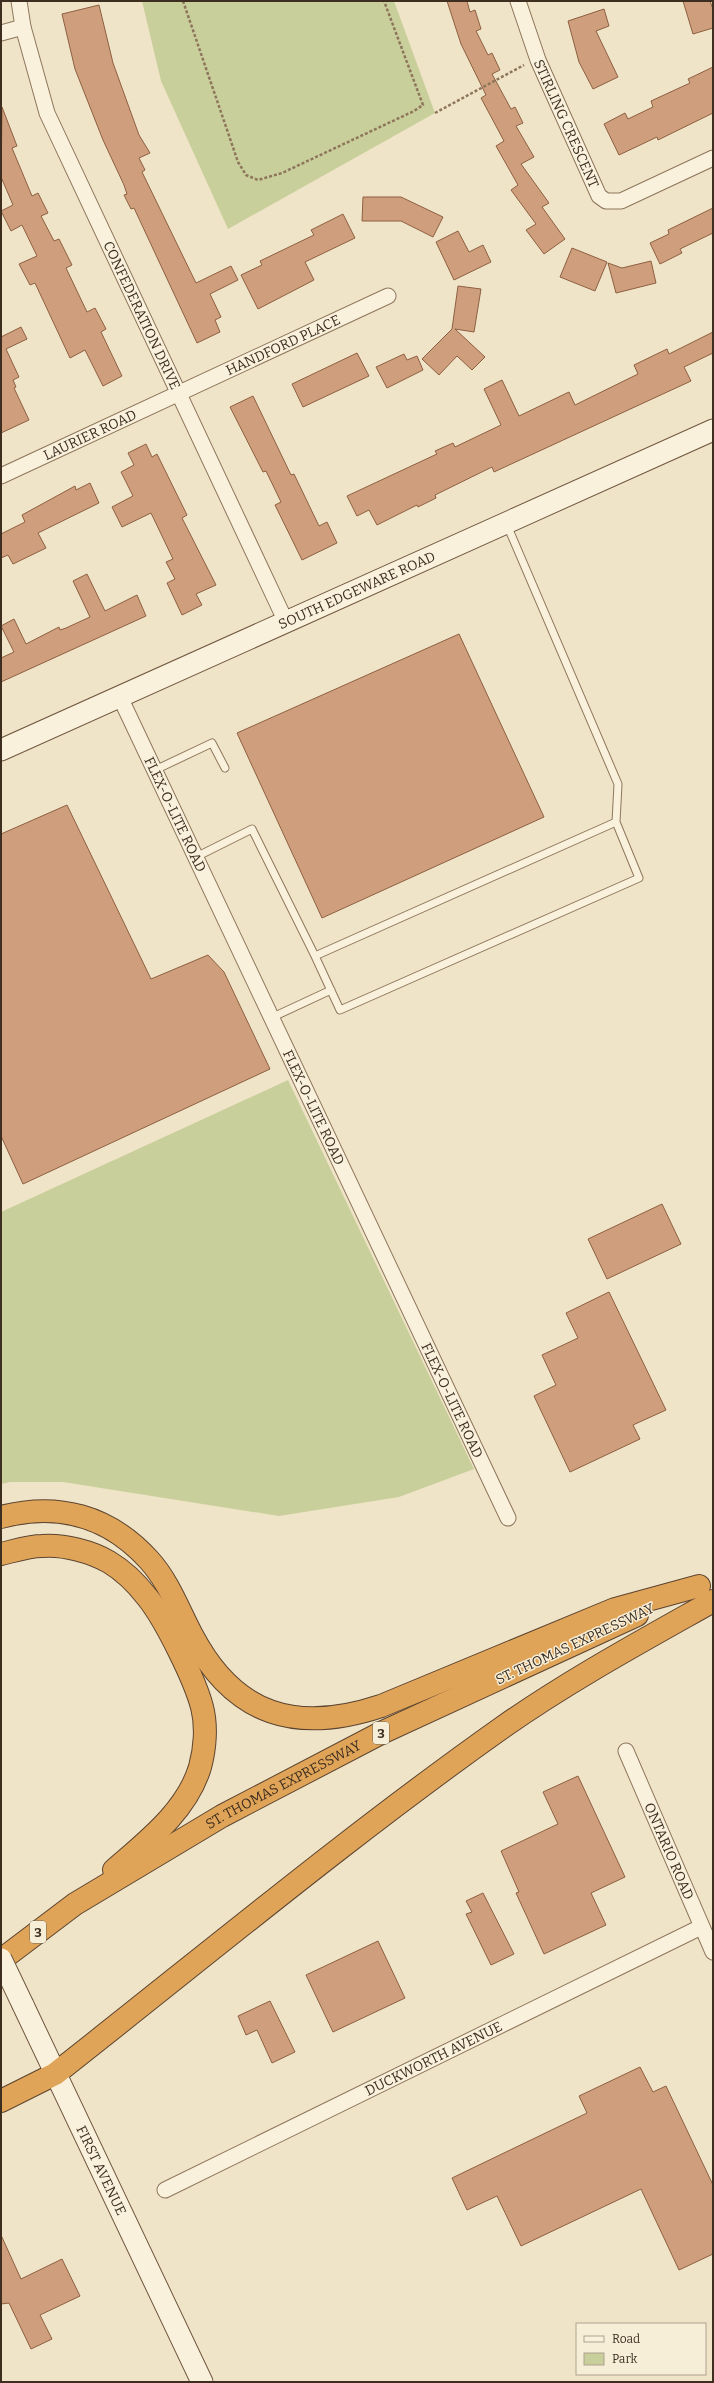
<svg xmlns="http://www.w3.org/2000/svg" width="714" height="2383" font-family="Bitter,serif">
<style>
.green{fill:#c9cf9b}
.building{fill:#cf9f7d;stroke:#8d5f41}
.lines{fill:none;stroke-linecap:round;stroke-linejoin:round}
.service-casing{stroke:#8d765c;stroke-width:9}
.minor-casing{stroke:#8d765c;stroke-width:17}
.secondary-casing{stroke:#6f573f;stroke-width:23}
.motorway-casing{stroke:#5b4430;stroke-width:24}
.path{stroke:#8d765c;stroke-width:2.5;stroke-dasharray:3 2;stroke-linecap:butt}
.service{stroke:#faf1dc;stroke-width:7}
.minor{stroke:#faf1dc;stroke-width:15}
.secondary{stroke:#faf1dc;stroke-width:21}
.motorway{stroke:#e0a458;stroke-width:22}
.secondary-bridge-casing{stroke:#6f573f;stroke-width:23;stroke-linecap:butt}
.secondary-bridge{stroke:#faf1dc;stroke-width:21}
.labels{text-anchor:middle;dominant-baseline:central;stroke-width:3;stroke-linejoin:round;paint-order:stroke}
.shield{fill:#f7eed8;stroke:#756857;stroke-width:1}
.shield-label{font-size:13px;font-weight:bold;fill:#3d2e20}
.street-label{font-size:14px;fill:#3d2e20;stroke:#f7eed8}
</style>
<rect width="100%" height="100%" fill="#f0e4c8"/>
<path class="green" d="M142,1H394L435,113L228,229L161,81Z
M288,1080L474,1469L399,1497L279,1516L63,1482H10L1,1484V1212Z"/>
<path class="building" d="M447,1H467L470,12L475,10L481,29L476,31L488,55L492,53L500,70L492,74L511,109L515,107L523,123L516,126L534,157L521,164L549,203L542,207L565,239L544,254L526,230L536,224L511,190L518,185L496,146L504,141L481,98L486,95L461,44Z
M683,1H710L713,9V28L693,34Z
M99,5L113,63L139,135L150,153L139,158L145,170L142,172L196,283L231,266L238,280L210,294L221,317L215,320L220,332L197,343L134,208L131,209L124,195L127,194L124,185L103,140L75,69L62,14Z
M604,9L609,26L596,31L618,77L593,89L579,62L568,21Z
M713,67V113L658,140L657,137L619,155L604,124L625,113L628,119L653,107L651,101L690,83L688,79Z
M2,107L17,146L12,148L32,196L38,193L48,213L41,216L54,241L59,239L72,265L66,268L87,312L95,308L106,329L101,332L122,376L103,386L85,350L70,358L35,283L30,285L19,264L37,256L22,225L11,231L1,211L13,205L1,177Z
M363,197H401L443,217L433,237L401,221H362Z
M713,208V233L680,249L682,253L660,264L650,243L669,234L668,230Z
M343,214L355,238L305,262L314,280L258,309L241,275L262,265L260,261L314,235L311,230Z
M458,231L469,252L483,245L491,262L454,280L436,242Z
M572,248L607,262L595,291L560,277Z
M651,261L656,283L616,293L608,263L622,268Z
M458,286L481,289L474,332L455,329L485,357L472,370L457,356L439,375L422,359L452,329Z
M21,327L27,339L6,349L19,377L13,380L16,387L14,388L29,420L1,433V337Z
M713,332V353L684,367L691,381L494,472L492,467L435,495L436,498L418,507L417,505L377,525L369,510L357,516L347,496L437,454L435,451L453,443L455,447L501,425L484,389L502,380L519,416L569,392L575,405L638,374L634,365L667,349L669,354Z
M357,353L369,376L303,407L292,384Z
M404,354L407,360L417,356L423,370L387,388L376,367Z
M253,396L291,475L294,474L319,526L327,522L337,543L302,560L275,505L281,502L266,471L263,472L230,407Z
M146,444L152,457L157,454L187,515L182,518L216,585L196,594L202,605L182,615L167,583L175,579L166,562L173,559L151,513L122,527L112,507L133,496L121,472L134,465L128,453Z
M90,483L99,503L38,533L46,548L13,564L8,555L1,558V534L25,522L22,515L75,486L76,490Z
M87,574L105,611L137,595L146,616L1,682V658L14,652L1,626L14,619L26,644L59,627L60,630L66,628L90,617L73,581Z
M459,634L544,817L322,918L237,733Z
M67,805L151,979L208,955L224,972L270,1069L23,1184L1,1136V834Z
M662,1204L681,1244L607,1279L588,1239Z
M609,1292L666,1410L633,1425L640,1439L570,1472L534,1396L556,1385L542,1355L578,1338L566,1313Z
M578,1776L625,1877L591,1893L606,1925L544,1954L516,1893L519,1892L501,1851L558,1824L543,1792Z
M483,1893L514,1954L491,1965L466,1914L472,1912L466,1901Z
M378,1941L405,1998L333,2032L306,1975Z
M270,2001L295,2052L272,2063L257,2030L246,2035L238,2016Z
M640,2067L653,2092L666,2086L713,2185V2254L679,2270L641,2189L521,2246L497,2196L467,2210L452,2178L587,2113L579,2096Z
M1,2235L21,2279L62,2259L80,2296L40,2315L52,2339L31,2349L9,2303L1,2304Z"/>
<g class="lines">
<defs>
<path id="service" d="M507,525L618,784L616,822
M155,770L212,743L225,768
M196,857L252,829L315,956L616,822L639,878L340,1010L315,956
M273,1017L331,990"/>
<g id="minor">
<path id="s1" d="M19,1L23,27L47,113L286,622"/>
<path id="s2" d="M518,1L538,60L599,196L606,201H621L713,158"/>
<path d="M1,33L23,27"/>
<path id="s3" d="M1,476L388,296"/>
<path id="s4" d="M119,695L508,1518"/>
<path id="s5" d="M626,1751L713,1952"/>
<path id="s6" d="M165,2190L701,1927"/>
</g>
<g id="secondary">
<path id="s7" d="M1,750L713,430"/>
<path id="s8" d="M23,2005L202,2382"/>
</g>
<g id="motorway">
<path d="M1,1517C58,1502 109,1516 149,1560C169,1582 179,1611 193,1637C235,1716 297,1734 381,1706L615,1609L699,1586"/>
<path d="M1,1554C14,1551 29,1546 42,1546C63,1544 92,1552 109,1562C124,1571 137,1584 147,1597C165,1619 195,1680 202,1707C207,1726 205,1749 200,1767C187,1811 146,1842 114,1870"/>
<path id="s9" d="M1,1960L75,1904L222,1816L381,1733L637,1615"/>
<path d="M1,2101L55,2074C204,1957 349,1836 503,1727C570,1680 642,1641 713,1601"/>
</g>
</defs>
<use href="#service" class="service-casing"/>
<use href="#minor" class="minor-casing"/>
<use href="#secondary" class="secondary-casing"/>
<use href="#motorway" class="motorway-casing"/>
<path class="path" d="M183,1L238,162L246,175L258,180L282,173L414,111L423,105L384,1
M435,113L524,65"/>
<use href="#service" class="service"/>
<use href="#minor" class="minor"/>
<use href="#secondary" class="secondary"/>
<use href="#motorway" class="motorway"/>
<defs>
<path id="secondary-bridge" d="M1,1959L23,2005"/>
</defs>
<use href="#secondary-bridge" class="secondary-bridge-casing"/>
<use href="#secondary-bridge" class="secondary-bridge"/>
</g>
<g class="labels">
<g class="shield">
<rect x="373" y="1722" width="16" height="22" rx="3"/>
<rect x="30" y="1921" width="16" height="22" rx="3"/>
</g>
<g class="shield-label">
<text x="381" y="1733">3</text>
<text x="38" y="1932">3</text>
</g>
<g class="street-label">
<text stroke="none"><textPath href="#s2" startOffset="132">STIRLING CRESCENT</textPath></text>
<text stroke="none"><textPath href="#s1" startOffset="339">CONFEDERATION DRIVE</textPath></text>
<text stroke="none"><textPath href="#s3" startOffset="311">HANDFORD PLACE</textPath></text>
<text stroke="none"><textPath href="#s3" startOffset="98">LAURIER ROAD</textPath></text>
<text stroke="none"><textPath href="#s7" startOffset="390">SOUTH EDGEWARE ROAD</textPath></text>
<text stroke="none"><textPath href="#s4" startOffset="132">FLEX-O-LITE ROAD</textPath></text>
<text stroke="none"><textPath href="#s4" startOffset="456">FLEX-O-LITE ROAD</textPath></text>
<text stroke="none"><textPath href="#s4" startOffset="780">FLEX-O-LITE ROAD</textPath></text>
<text transform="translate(575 1644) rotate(-25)">ST. THOMAS EXPRESSWAY</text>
<text stroke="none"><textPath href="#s9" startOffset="333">ST. THOMAS EXPRESSWAY</textPath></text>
<text stroke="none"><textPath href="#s5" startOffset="109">ONTARIO ROAD</textPath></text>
<text stroke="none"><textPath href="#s6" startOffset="299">DUCKWORTH AVENUE</textPath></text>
<text stroke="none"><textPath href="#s8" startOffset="183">FIRST AVENUE</textPath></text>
</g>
</g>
<rect width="714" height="2383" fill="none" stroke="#3d2e20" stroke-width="4"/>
<rect x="576" y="2323" width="130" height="52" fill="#f7eed8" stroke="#ada18e"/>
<rect x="584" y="2336" width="20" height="6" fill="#faf1dc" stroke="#ada18e"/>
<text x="612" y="2343" font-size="12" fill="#3d2e20">Road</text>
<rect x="584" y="2353" width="20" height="12" fill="#c9cf9b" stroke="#ada18e"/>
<text x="612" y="2363" font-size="12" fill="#3d2e20">Park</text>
</svg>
